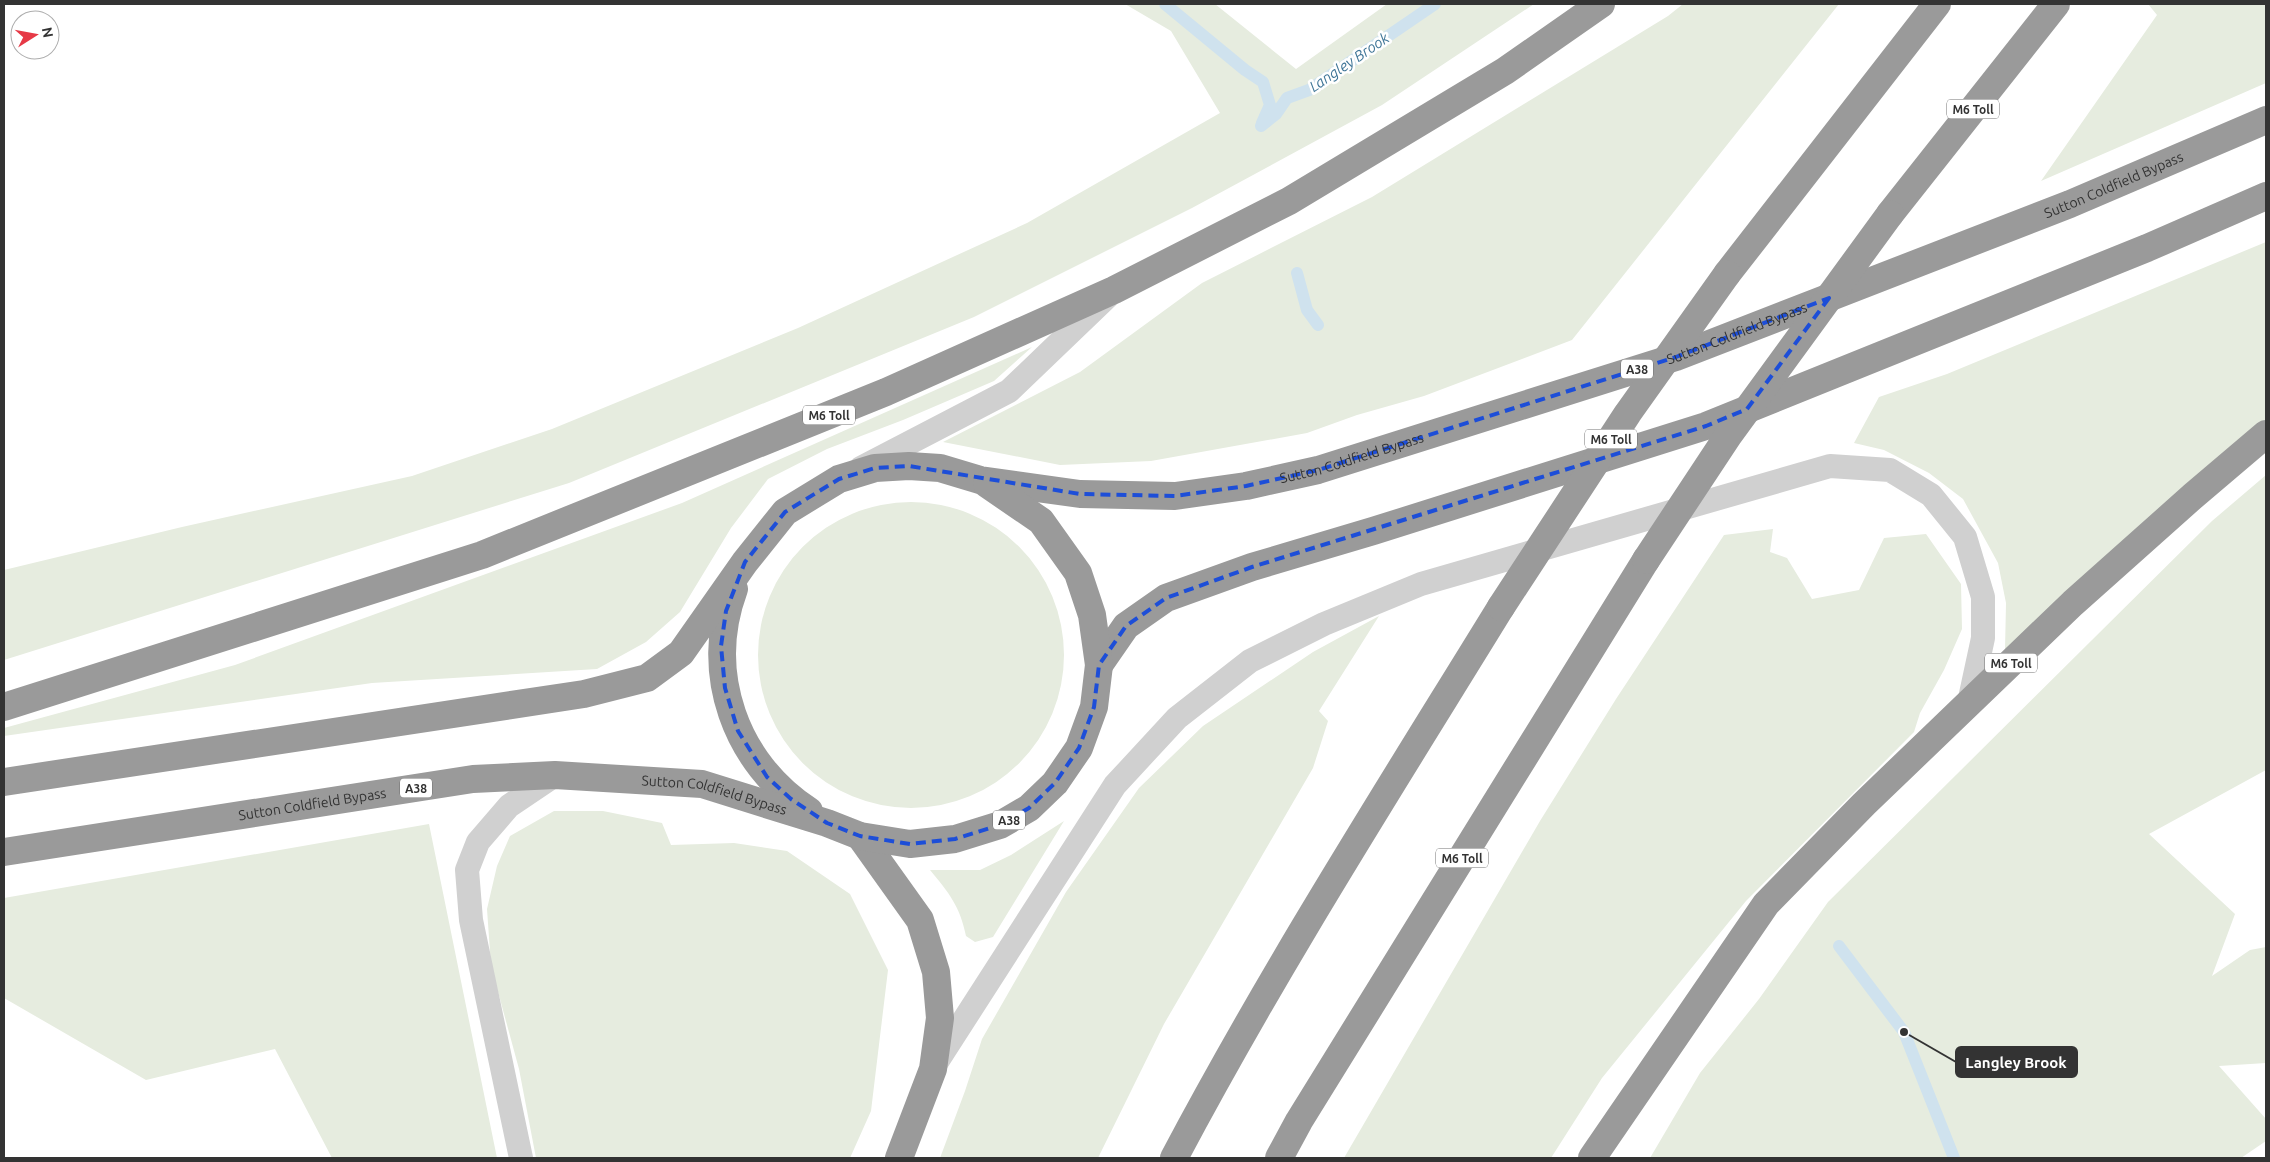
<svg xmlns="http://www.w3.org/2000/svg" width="2270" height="1162" font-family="Ubuntu,sans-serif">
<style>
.green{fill:#e6ecdf}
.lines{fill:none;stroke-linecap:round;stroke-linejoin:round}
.stream{stroke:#cfe2ee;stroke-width:12}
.lane{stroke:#d0d0d0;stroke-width:24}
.highway{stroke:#9a9a9a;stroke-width:28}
.highway-bridge{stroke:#9a9a9a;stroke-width:28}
.marked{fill:none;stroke:#1d4ed8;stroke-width:4;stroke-dasharray:10 6;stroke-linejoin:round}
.labels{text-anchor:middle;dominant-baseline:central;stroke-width:5;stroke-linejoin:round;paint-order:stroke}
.shield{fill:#fff;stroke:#707070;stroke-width:1}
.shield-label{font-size:12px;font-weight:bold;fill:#333}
.street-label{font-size:14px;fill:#333;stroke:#fff}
.water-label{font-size:15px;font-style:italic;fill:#3f7597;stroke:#fff}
.leader{fill:none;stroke:#333;stroke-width:2}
.callout-dot{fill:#333;stroke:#fff;stroke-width:2}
.callout{fill:#333;stroke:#333;stroke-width:2}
.callout-label{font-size:15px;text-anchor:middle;font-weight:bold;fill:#fff}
</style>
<rect width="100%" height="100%" fill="#fff"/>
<path class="green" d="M1125,4H1215L1296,69L1387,4H1534L1382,105L1192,208L974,317L569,483L4,660V570L182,527L412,476L552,429L798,328L1027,223L1220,113L1171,31Z
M1683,4H1839L1572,340L1424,396L1357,415L1307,433L1151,461L1060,465L943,442L1080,372L1202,283L1372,197L1668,16Z
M2148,4H2266V83L2041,181L2157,15Z
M2266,242V420L2005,650L2006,603L1998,563L1963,499L1929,473L1884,450L1854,443L1879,397L1947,374Z
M1032,347L994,381L903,420L827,449L768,479L731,528L680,612L646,642L597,669L372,683L4,736V728L235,665L682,503Z
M2266,475V770L2149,834L2235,914L2212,976L2250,950L2266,947V1063L2219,1066L2266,1119V1141L2241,1158H1650L1700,1073L1759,999L1828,902L2212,521Z
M758 655a153 153 0 1 1 306 0a153 153 0 1 1-306 0Z
M1773,529L1770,552L1787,558L1812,599L1859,590L1884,538L1926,534L1961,584L1962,629L1944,670L1920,713L1914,732L1746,901L1602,1078L1551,1158H1344L1540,821L1616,699L1724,535Z
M1379,616L1319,711L1328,721L1313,768L1164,1024L1098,1158H940L965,1091L982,1039L1066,892L1139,788L1203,726L1313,652Z
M554,811H603L662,823L671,845L734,843L787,851L850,894L888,970L871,1111L850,1158H536L519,1069L491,966L487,909L497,866L510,836Z
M1064,821L993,937L975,942L966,936C960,906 949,893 930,870H980L1011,855Z
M429,824L497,1158H332L275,1049L146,1080L4,998V898Z"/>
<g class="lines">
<path class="stream" d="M1165,4L1245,70L1263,82L1270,105L1262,123
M1261,126L1276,114L1287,98L1309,90L1435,4
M1297,273L1307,310L1318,325
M1839,946L1904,1032L1954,1158"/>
<path class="lane" d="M861,468L1009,391L1108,296
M933,1068L1115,785L1177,718L1250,661L1324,624L1421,584L1830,466L1890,470L1931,495L1965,537L1983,597V638L1969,703
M521,1158L471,920L467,870L478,842L509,806L555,775"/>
<g class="highway">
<path d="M1890,214L2056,4"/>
<path d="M1727,274L1937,4"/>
<path d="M734,589C703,673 735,763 809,811"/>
<path d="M1099,665L1126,626L1166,598L1252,567L1373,531L1706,426L2147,248L2266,196"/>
<path d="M4,707L482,555L886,392L1114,290L1289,201L1505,71L1601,4"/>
<path id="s1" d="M4,782L584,694L647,678L681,653L745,562L785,512L839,479L875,468L909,466L940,468L980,480L1080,494L1175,496L1246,486L1318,470L1676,357L2070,204L2266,120"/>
<path d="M860,836L920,920L936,972L940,1018L933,1069L899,1158"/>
<path id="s2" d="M4,852L473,779L555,775L702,784L827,823L860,836L910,844L955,839L1000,825L1029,808L1055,783L1079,748L1094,707L1099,665L1092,615L1078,573L1041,521L987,484"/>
<path d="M1174,1158C1274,969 1389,789 1501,607"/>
<path d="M1279,1158L1299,1121L1646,560"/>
<path d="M1592,1158L1766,904L1864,804L2073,603L2193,496L2266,434"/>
</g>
<path class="highway-bridge" d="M1646,560L1728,436L1890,214
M1501,607L1628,413L1727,274"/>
</g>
<path class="marked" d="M1829,298L1747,409L1706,426L1252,567L1166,598L1126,626L1099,665L1094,707L1079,748L1055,783L1029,808L1000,825L955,839L910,844L860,836L827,823L791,799L767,777L738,731L725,688L721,646L726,611L745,562L785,512L839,479L875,468L909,466L1080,494L1175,496L1246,486L1318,470L1676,357Z"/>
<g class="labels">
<g class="shield">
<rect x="1947" y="99.5" width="52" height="19" rx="4"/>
<rect x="1621" y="359.5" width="32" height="19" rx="4"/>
<rect x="803" y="405.5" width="52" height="19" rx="4"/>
<rect x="1585" y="429.5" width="52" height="19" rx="4"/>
<rect x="1985" y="653.5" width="52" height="19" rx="4"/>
<rect x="400" y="778.5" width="32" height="19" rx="4"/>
<rect x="993" y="810.5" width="32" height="19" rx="4"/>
<rect x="1436" y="848.5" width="52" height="19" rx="4"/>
</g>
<g class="shield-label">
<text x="1973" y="109">M6 Toll</text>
<text x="1637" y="369">A38</text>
<text x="829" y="415">M6 Toll</text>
<text x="1611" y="439">M6 Toll</text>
<text x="2011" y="663">M6 Toll</text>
<text x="416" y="788">A38</text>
<text x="1009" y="820">A38</text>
<text x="1462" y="858">M6 Toll</text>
</g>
<g class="street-label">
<text stroke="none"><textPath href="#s1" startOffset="2264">Sutton Coldfield Bypass</textPath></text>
<text stroke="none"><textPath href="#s1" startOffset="1859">Sutton Coldfield Bypass</textPath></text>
<text stroke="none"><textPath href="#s1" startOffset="1454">Sutton Coldfield Bypass</textPath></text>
<text stroke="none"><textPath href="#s2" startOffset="718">Sutton Coldfield Bypass</textPath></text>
<text stroke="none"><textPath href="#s2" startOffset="312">Sutton Coldfield Bypass</textPath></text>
</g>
<g class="water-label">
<text transform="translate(1349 62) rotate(-34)">Langley Brook</text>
</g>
</g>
<path class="leader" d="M1904 1032L1956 1062"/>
<circle class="callout-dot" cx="1904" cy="1032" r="5"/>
<rect class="callout" x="1956" y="1047" width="121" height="30" rx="5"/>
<g class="callout-label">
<text x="2016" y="1068">Langley Brook</text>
</g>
<rect width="2270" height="1162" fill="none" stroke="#333333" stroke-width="10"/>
<g transform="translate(35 35) rotate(79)"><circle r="24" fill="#ffffff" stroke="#adadad"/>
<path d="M0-4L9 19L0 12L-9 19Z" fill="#e63946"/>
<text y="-8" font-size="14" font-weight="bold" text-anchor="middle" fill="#333333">N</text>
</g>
</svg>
